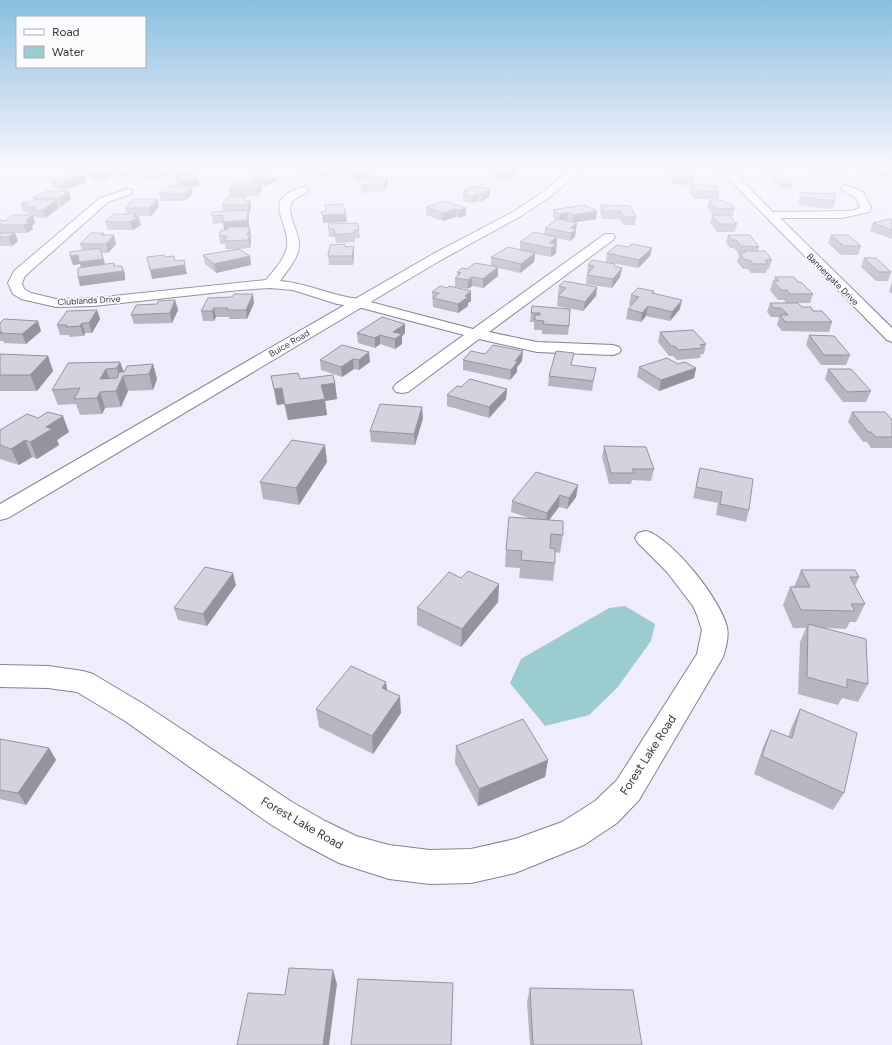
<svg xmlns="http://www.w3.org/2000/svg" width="892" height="1045" font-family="Figtree,sans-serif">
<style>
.water{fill:#9bccd0}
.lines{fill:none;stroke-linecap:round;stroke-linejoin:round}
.street-casing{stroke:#84828f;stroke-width:2}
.secondary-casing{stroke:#84828f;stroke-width:2}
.street{fill:#fff;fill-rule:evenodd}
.secondary{fill:#fff;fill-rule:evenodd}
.wall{fill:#b7b5c1}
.shaded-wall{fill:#95939d}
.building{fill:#d5d2e0;stroke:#95939d}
.labels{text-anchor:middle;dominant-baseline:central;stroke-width:3.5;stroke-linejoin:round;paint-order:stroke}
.far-street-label{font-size:9px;fill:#37373c;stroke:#fcfcff}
.near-street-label{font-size:12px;fill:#37373c;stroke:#fcfcff}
</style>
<rect width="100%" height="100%" fill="#efedfc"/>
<path class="water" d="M625,606L655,624L651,641L617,688L589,715L545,726L510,683L521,659L609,608Z"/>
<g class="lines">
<defs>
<path id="street" d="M719,169H730L773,212L851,211L860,208C857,192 848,197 840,188L845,185L863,192L871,207L869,212L842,218H780L892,328V342L887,340Z
M304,187L309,190C305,196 296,196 292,202C285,212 300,233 299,246C298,259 287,271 280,281C307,283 332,296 359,299L473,329L605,234H613L615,237L613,240L489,332L537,342L613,345L619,347L621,350L619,353L613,355L537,352L479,339L408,392L402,393L396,392L393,388L396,384L464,335L358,307L337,304L293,290L270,288L239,290L94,306L56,307L21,299L13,294L8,283L14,271L100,198L127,189L131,190L132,192L131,194L108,202L25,276L22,283L24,289L31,293L56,299L94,298L266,280C274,270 285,259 287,246C290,221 259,198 304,187Z
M646,531C672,538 721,600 727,627C729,637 726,647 723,657L639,800L617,823L584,845L515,873L471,883L430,884L389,879L339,863L301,843L270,824L125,721L77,692L48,688L0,687V665L48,666L83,671L93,674L145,705L292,802L325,821L356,836L389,845L430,850L471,849L515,839L562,822L595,801L617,780L697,654L702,630L697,615L693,606L667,572L638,543L635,538L638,533Z"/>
<path id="secondary" d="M570,169H581L550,197L521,216L441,260L8,518L0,520V504L433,254L513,212L542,193Z"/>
</defs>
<use href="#street" class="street-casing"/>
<use href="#secondary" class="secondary-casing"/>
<use href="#street" class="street"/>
<use href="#secondary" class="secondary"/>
</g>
<path class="wall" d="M94,169H129V172L125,177H107L104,181H91L89,174Z
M138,169H170V173L164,178H138L136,171Z
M302,169H330V172L328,178L302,177L301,170Z
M343,169H365L369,177L388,185L384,192L362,193L361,185L365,179L357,181L344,175Z
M494,169L514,175L511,181L493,180V173Z
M667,169H687V171L694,178L693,185L719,192L718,199H695L690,192L691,185H673L670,180L671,174Z
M812,169H844L843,173H817Z
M862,169H892L891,175L887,177L861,173Z
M175,175L200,186L191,187L193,193L185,201H161L159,193L178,186L177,183Z
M772,175L793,184L792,188H783L771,179Z
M253,178L275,179L276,182L264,186L261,185L262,190L258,196H230L229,188L239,184L254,182Z
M51,181L87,182L64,190L53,188Z
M46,191L71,199L62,206H58L59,208L46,218L34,217L33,214H28L27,212H23L21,204L31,202L34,200L33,198Z
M463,191L490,196L481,202L477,201L473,203L463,202Z
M801,192L820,194V193L835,201L832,209L798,205L799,200Z
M709,200L726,203L735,208L733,216H730L737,224L735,232H717L710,223L712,215H714L707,207Z
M247,201L251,208L249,213H248L249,218V227H250L251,243L250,248L239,249L250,256L251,265L216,273L205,264L203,255L239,249H226L225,244H220L219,236L228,229L224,230L223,223L213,224L212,216L223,211L222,205Z
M584,205L596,219L576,222V231L575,237L570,241L557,238L556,253L551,257L535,254L534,262L520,273L498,268V276L483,288L472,286L468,289L455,287V278L457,277V272L467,269L491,266V257L520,250V242L544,234L545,228L556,220L553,218V210Z
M601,205L630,206L636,217L635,225H623L620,219H603L600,213Z
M159,207L151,216H137L141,225L133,230H108L105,222L126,214L125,208Z
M426,207L466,208V215L459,218L456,217L443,221L426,215Z
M33,215L35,223L32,226L33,229L27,233H15L18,241L12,246H0V220L5,221Z
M892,220V239L870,231L873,223Z
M328,224L359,230L360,238H355V242L336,243L335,237H329Z
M104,233L105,235L116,244L108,253H102L105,264L115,266L125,274V280L80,286L81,267L80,264L73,265L70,256L82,250L80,244Z
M728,235L759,247L758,251L772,260L769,269H767L766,273H751L748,269H743L737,262L739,255L734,248H730L726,243Z
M831,235L861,246L858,255H841L828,243Z
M354,246V255L353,265H329L328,256L345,247Z
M628,247L652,248L650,256L638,268L606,262L607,253Z
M864,258L891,272L888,281H876L861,267Z
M615,264V267L622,268L620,277L612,288L586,284L588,265Z
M775,277L798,282L813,294L810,303H788L813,311L832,322L829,332L782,331L777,325L779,318L778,317H771L767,312L770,303H786L784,300H778L770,290L773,281H774Z
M892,282V294L889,291Z
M559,286L597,287L596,296L583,311L557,306L558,296L559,295H558Z
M654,291V294L680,309L670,321L646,316L641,322L626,319L628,309L632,305H629L631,295Z
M432,292L471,301L468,303V306L458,313L433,307Z
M208,298L254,303L247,319H229V317H216L214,321H203L201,311Z
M175,300L178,310L172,323L134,324L131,315L157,304Z
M532,306L569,326L568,335L542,334V330H534V322H530Z
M97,310L100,319L92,333H85L84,336L69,337V335H60L57,325Z
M0,323L41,331L26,344L4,343L3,341H0Z
M405,324V333L402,336V344L395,349L380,344L375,348L358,343L357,333Z
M660,332L706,344L704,354H701L700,358L677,360L673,356H669L658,342Z
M809,335L850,355L846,365H821L806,345Z
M342,345L370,362L359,370L354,369L342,377L321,370L320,360Z
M0,354L48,356L53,371L37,391H0Z
M485,354L522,361L517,367V372L510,380L463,370V360Z
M120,362L124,372L153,364L157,379L153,390L128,391L121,407L105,408L102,414L80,415L76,404L58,405L52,390Z
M678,364L696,368L694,378L659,391L637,377L639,367Z
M572,366L594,378L592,391L548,386L549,376Z
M828,369L871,391L866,402H843L825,379Z
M271,376L335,383L337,399L325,401L327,415L288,420L284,404L277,405Z
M461,387L507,389L506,399L489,418L447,406V395Z
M852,412L892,420V448H871L867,442H863L848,422Z
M423,418L415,445L371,442L370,431Z
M0,430L69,432L57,440L59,445L37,459L32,457L19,465L0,459Z
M604,446L654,469L651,481L632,480L631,484H609L602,457Z
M327,462L299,505L263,499L260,482Z
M700,468L749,510L746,522L716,515L718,503L693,498Z
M578,485L576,497L567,509L559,507L549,520L563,535L560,553L555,552V563L553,581L519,578L520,568L505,567L506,550L529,518L511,512L512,501Z
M801,570L859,577L855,586L865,604L856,622H850L846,629L825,628L868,684L858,702L842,698L838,705L798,694L800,642L806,628H793L783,605L790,587H794Z
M461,578L499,584L498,602L461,647L417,625V608Z
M236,585L207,626L178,620L174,608Z
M386,682L387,690L401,713L373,754L319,727L316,709Z
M800,709L844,793L833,810L754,774L763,747L771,730L788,737L792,726Z
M0,739L49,748L56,760L26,805L0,799Z
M456,746L548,760L545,777L478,806L455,763Z
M530,988L642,1045H530L527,1002Z"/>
<path class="shaded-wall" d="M124,169H129V172L125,177L123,170Z
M165,169H170V173L164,178L163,171Z
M328,169H330V172L328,178L327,171Z
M513,169H514V175L511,181L512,174Z
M891,169H892L891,175L887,177L890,170Z
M105,170L107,177L104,181L102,173Z
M369,171V178L357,181V174Z
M84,175L87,182L64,190L62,183Z
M388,178V185L384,192L383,185Z
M198,179L200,186L191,187L193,193L185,201L184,194L180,189L178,181Z
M275,179L276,182L264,186L263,182Z
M261,182L262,190L258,196L256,188Z
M490,189V196L481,202V194Z
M69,191L71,199L62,206L59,198Z
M477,194V201L473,203L474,196Z
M158,199L159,207L151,216L149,208Z
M56,200L59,208L46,218L43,210Z
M250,200L251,208L249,213L248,205Z
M466,208V215L459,218V210Z
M456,209V217L443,221V213Z
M248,210L249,218V228L224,230L223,222Z
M597,211L596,219L572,223L573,215Z
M568,213L567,221L559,222L560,214Z
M136,214L137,218L139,217L141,225L133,230L130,222L133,217Z
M346,214L347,222L323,223L322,215Z
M33,215L35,223L32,226L33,229L27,233L24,225L25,221Z
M577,223L575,237L570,241L571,233L570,228Z
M250,227L251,243L250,248L247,235Z
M15,233L18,241L12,246L8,237Z
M114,235L116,244L108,253L106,244Z
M557,237L556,253L551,257V248L549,243Z
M354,246V255L353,265L352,256Z
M100,248L106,268L82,271L80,264L73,265L70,256Z
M652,248L650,256L638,268L639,260Z
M535,253L534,262L520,273L521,264Z
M250,256L251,265L216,273L214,264Z
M114,263L117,272L122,266L125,274V280L80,286L78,277L114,266Z
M185,265L187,274L152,279L150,270Z
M498,267V276L483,288V279Z
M622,268L620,277L612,288L613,279Z
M472,277V286L468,289V280Z
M597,287L596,296L583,311L585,302Z
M471,291V301L468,303V306L458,313V304L465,296Z
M253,294L254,303L247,319L246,310Z
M175,300L178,310L172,323L170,313Z
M682,300L680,309L670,321L672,312Z
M648,306L646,316L641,322L642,313Z
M214,308L216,317L214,321L212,311Z
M97,310L100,319L92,333L89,323Z
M38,321L41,331L26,344L22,334Z
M82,323L85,333L84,336L80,326Z
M405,324V333L402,336V344L395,349V339L393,332Z
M380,335V344L375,348V338Z
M523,351L522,361L517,367V372L510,380L511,370L515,361Z
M369,352L370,362L359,370V360Z
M48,356L53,371L37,391L30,375Z
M353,359L354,369L342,377L341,367Z
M120,362L125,376H123L128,391L121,407L116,391L121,380L117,368Z
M153,364L157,379L153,390L149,374Z
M696,368L694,378L659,391L661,380Z
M106,369L111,384L100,379Z
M335,383L337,399L325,401L327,415L288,420L285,405L321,385Z
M282,388L284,404L277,405L274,389Z
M507,389L506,399L489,418V407Z
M100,392L105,408L102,414L97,398Z
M422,407L423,418L415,445L414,434Z
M63,416L69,432L57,440L59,445L37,459L30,442L46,427Z
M25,440L32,457L19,465L11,449Z
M325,445L327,462L299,505L296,488Z
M578,485L576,497L567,509L569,498Z
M560,495L559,507L546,524L547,513Z
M233,573L236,585L207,626L203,614Z
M499,584L498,602L461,647L462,629Z
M386,682L388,699L382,688Z
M400,696L401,713L373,754L372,736Z
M49,748L56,760L26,805L18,793Z
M548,760L545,777L478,806L479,789Z
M333,970L337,984L329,1045H323Z"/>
<path class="building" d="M94,169H124L123,170H105L102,173L89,174Z
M138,169H165L163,171H136Z
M302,169H328L327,171L301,170Z
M346,169H365L369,171L357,174Z
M494,169H513L512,174L493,173Z
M674,170L689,171L694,178H675L671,173H675Z
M73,173L84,175L62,183L51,181Z
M195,173L198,179L178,181L175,175Z
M265,175L275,179L263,182L253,178Z
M772,175H781L793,184H784Z
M367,177L388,178L383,185H361Z
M240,182H261L256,188H229L233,184H239Z
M692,185H714L719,192L696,191Z
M171,186H191L184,194L159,193L163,189H167Z
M476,186L490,189L481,194H477L474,196L463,194L468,191H463L468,188H473Z
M46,191H69L59,198H33Z
M801,192L821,194L820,193L835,194V201L800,197Z
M246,196L244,201L250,200L248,205H222L227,197Z
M133,199H158L149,208H125Z
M34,200H56L43,210H31L36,207H25L28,204H21L24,202H31Z
M709,200H723L726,203H730L735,208L717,209Z
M445,201L466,208L459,210L456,209L443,213L426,207Z
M343,204L346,214L322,215L321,212L326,211L325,205Z
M584,205L597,211L573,215L568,213L560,214L553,210Z
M601,205L630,206L636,217H624L621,211H604Z
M248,210L247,220L223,222V215L212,216V212Z
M114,214H136L133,217H139L130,222H105Z
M13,215H33L25,221H30L24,225H0V220L5,221Z
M712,215H729L737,224H719Z
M558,219L577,223L570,228L576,229L571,233L545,228Z
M889,219L892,220V230L873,223Z
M358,223L359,230H354V233L335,235L334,229H329L328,224Z
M228,227H250L247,235H250L248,240L225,241L227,236H219L221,230H227Z
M534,232L557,237L549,243L557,244L551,248L520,242Z
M0,233H15L8,237H0Z
M91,233H104L101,235H114L106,244H80Z
M728,235H750L759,247L741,246L736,240H732Z
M831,235H848L861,246H844Z
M345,244V247L354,246L352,256H328L330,245Z
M632,244L652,248L639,260L607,253L617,245L628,247Z
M508,247L535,253L521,264L491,257Z
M100,248L103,259L79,262L78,255L70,256V252Z
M239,249L250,256L214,264L203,255Z
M744,251H765L772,260H765L768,264H753L750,260H745L739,253H745Z
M164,255L165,257L174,256L175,261L184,260L185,265L150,270L147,257Z
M864,258H876L891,272H879Z
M592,260L615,264L614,266L622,268L613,279L587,275L594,266L588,265Z
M114,263V266H122L123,271L78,277V268Z
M475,263L498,267L483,279L472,277L468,280L455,278L461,273L457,272L462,268L467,269Z
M775,277H794L798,282H801L813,294H789L787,290H781L773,281H779Z
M564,281L597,287L585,302L558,296L566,288L559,286Z
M440,286L447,288L449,286L471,291L465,296L468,297L458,304L433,298L439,293L432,292Z
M638,288L654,291L652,293L682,300L672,312L648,306L642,313L628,309L639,297L631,295Z
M234,294H253L246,310H227L228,308H214L212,311H201L208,298L232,297Z
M175,300L170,313L131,315L136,305L157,304L158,301Z
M770,303H798L802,307H811L813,311H822L832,322H785L780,315H788L781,308H774Z
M532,306L570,309L569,326L543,324L544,321L535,320V315H540V313H531Z
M97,310L89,323H82L80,326L66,327L67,325H57L67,311Z
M382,317L405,324L393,332L402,334L395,339L380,335L375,338L357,333Z
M4,319L38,321L22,334L0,333L2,332L0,331V323Z
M693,330L706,344L700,345L703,348L679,350L675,346H671L660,332Z
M809,335L834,336L850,355H824Z
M342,345L369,352L359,360L353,359L341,367L320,360Z
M493,345L523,351L515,361H518L511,370L463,360L471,351L485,354Z
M556,351L574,353L571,365L596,368L593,381L549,376Z
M0,354L48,356L30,375H0Z
M667,358L678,364L685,362L696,368L661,380L639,367Z
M120,362L117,368L106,369L100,379L117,378L119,372H124L127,366L153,364L149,374L123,376L116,391L100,392L97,398L74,399L80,388L52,390L68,363Z
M828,369H851L871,391L847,392Z
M298,373L300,379L333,375L335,383L321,385L325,399L285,405L282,388L274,389L271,376Z
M470,379L507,389L489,407L447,395L457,386L461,387Z
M380,404L422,407L414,434L370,431Z
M48,412L63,416L46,427L52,429L30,442L25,440L11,449L0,445V430L27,414L38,418Z
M852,412H885L892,420V437H876L871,432H868L865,428Z
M292,440L325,445L296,488L260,482Z
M604,446L646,447L654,469H632L634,473H611Z
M700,468L753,479L749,510L720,504L722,492L696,487Z
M536,472L578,485L569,498L560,495L547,513L512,501Z
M509,517L563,521V535L551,534L550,548L555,549V563L521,560L522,551L506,550Z
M205,567L233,573L203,614L174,608Z
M801,570H855L859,577H850L865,604H851L855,611L801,610L790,587H810Z
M468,571L499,584L462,629L417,608L449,572L461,578Z
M808,624L866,639L868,684L847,679V688L807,677Z
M351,666L386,682L382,688L400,696L372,736L316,709Z
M800,709L857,733L844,793L762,756L771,730L792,738Z
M523,719L548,760L479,789L456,746Z
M0,739L49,748L18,793L0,790Z
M289,968L333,970L323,1045H237L248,993L285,995Z
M358,979L453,983L451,1045H351Z
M530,988L633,990L642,1045H533Z"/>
<linearGradient id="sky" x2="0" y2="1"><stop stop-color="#89bede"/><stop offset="0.53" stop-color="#f8f7fe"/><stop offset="1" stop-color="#f8f7fe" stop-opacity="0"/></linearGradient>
<rect width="892" height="316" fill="url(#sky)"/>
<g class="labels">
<g class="far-street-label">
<text transform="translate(833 279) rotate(45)">Bannergate Drive</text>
<text transform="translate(89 300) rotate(-3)">Clublands Drive</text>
<text transform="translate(289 343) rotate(-30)">Buice Road</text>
</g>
<g class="near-street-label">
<text transform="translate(648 755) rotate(-57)">Forest Lake Road</text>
<text transform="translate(302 823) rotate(30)">Forest Lake Road</text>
</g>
</g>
<rect x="16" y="16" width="130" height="52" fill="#fcfcff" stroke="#adadb1"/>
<rect x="24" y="29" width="20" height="6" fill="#ffffff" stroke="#adadb1"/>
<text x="52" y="36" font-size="12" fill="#37373c">Road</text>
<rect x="24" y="46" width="20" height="12" fill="#9bccd0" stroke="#adadb1"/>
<text x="52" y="56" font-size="12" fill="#37373c">Water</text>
</svg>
